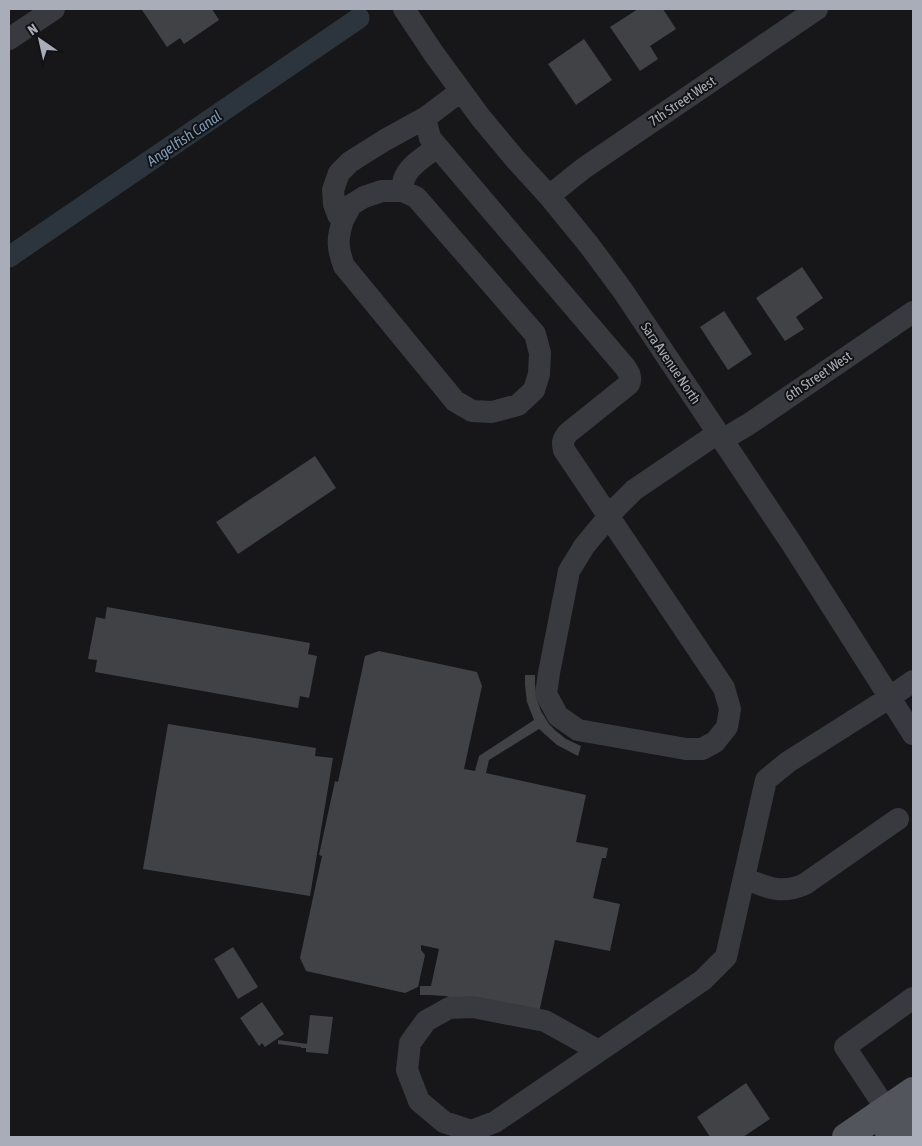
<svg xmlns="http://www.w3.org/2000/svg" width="922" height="1146" font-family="'Asap Condensed',sans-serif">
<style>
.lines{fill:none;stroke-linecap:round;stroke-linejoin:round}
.canal{stroke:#2c353e;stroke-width:21}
.building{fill:#414246}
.minor{stroke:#393a40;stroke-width:22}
.major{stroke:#53555d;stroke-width:28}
.labels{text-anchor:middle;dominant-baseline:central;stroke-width:4;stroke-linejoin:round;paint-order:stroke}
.street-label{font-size:14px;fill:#a8adb9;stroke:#121214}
.water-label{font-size:15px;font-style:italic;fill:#7e99b6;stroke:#121214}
</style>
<rect width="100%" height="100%" fill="#171719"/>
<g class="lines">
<path class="canal" d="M9,257L359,18"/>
</g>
<path class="building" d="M145,9H212L219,20L184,44L180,38L167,47L142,10Z
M638,9H663L676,29L650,46L658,59L640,71L610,27Z
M584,39L612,80L576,105L548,64Z
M802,267L823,298L796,317L804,329L785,341L756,298Z
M724,311L752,354L728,370L700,327Z
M315,456L336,488L238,554L216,522Z
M107,607L310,643L308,654L317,656L309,698L300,696L298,708L95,672L97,660L88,659L96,617L105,619Z
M379,651L477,672L482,686L464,769L475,771L479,756L534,720L527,702L525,685V675H535V685L537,700L541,711L549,724L556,731L566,739L581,746L578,756L557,745L539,729L489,760L486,773L586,795L576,842L608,848L606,858H602L593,898L620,904L610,951L555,940L538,1017L445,996L429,995H420V986H431L439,949L421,945V950L425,955L418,987L405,993L306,971L300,958L322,856L319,855L335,781L338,782L365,656Z
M168,724L316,748L315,756L333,758L310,896L143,869Z
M233,947L258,987L238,999L214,959Z
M262,1002L284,1034L265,1047L262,1043L259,1046L240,1018Z
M310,1015L333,1017L328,1054L306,1052V1048H301V1047L278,1044V1040L307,1044Z
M746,1083L770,1119L743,1137H710L697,1117Z"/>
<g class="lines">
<path class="minor" d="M404,9L434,54L481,118L516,160L549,196L589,245L623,291L792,544L913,734
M9,39L54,9
M461,91L425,118L430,138L625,367C629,373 632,377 629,384L568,433C563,439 562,442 564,450L724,688L730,709L727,727L715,742L702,749H686L578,730L558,716L546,694L549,673L569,571L585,545L617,507L634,490L718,433
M402,191C403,187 403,183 404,179C409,165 426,156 437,147
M549,196L584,168L817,9
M343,220L351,205L364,197L382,191H402L416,197L535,334L540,353L539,374L534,390L518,405L492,412L472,411L455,401L344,266C337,247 337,239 343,220L338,215L334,204L333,190L339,173L350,162L385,140L425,118
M722,440L749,424L913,312
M744,878C766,887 781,895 805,884L898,819
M599,1051L545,1021L473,1007L449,1008L426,1021L410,1043L407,1070L419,1101L444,1122L471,1131L495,1122L703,980L726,957L766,780L788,762L889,698L913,681
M887,1110L845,1047L913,998"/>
<path class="major" d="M846,1137L913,1091
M889,1137L913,1121"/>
</g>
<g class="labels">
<g class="street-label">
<text transform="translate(682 101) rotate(-34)">7th Street West</text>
<text transform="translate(671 363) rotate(56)">Sara Avenue North</text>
<text transform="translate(818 376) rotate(-34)">6th Street West</text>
</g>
<g class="water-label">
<text transform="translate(184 138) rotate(-34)">Angelfish Canal</text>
</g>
</g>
<rect width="922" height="1146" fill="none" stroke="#a8adb9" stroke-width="20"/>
<g transform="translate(40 40) rotate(326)" stroke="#121214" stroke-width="4" paint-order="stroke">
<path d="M0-4L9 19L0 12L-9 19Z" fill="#a8adb9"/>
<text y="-8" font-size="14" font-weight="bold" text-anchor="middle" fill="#a8adb9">N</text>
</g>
</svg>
